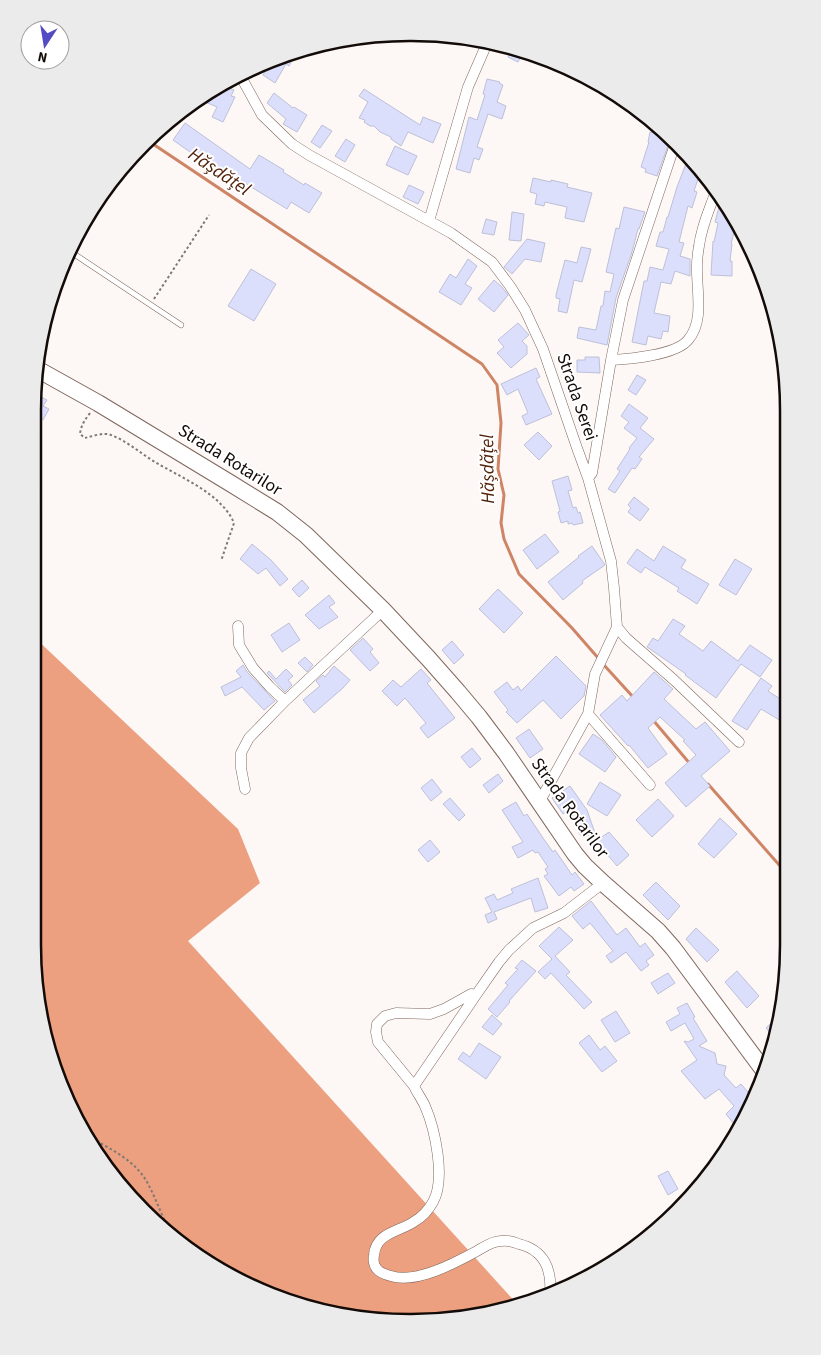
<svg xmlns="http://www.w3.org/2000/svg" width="821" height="1355" font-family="'Source Sans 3',sans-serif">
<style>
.forest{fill:#eca080}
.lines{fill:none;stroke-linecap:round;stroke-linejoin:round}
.stream{stroke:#ce8566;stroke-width:3}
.building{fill:#dbdffc;stroke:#bdc0d8}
.lane-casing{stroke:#7f675d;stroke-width:6}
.street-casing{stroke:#7f675d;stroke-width:11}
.primary-casing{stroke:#7f675d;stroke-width:18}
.path{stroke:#7f7875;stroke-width:2;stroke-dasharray:2.5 2.5;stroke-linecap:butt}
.lane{stroke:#fff;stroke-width:5}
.street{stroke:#fff;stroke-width:10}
.primary{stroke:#fff;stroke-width:16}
.labels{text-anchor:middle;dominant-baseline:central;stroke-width:4;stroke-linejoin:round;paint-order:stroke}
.street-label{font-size:18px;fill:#130b07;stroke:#fff}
.water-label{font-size:19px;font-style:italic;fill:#52220b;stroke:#fff}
.rim{fill:none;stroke:#130b07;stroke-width:2.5}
</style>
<rect width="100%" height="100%" fill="#fdf7f5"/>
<path class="forest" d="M33,636L238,829L260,883L188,941L518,1305L410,1322L289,1303L181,1245L110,1174L52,1066L33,945Z"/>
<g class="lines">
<path class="stream" d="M147,140L482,364L497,385L501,423L498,469L504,495L501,523L504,539L519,574L572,628L599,659
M603,664L634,698
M653,720L691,765
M708,784L788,875"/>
</g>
<path class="building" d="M512,48L523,52L518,62L508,57Z
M296,52L289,66L286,64L275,83L263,75L273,59Z
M487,79L500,82L499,83L503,85L497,102L506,106L502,119L488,114L477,147L483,149L479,160L474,158L470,173L456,169L469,117L477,120L485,95L483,94Z
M222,85L234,90L231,96L235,97L223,122L212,117L217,107L198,99Z
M364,89L420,125L423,117L441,124L433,143L408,132L401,146L391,139V137L380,132L374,126H370L364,122L365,120L359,118L368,102L359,96Z
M274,93L293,108L294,107L307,115L297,132L283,124L286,119L267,103Z
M185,123L250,169L259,155L284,170L283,172L304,185L305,183L322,193L309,213L291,202L287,209L230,174L227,178L173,140Z
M322,125L332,131L320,148L311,142Z
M650,132L665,135L670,140L657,176L645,172L646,169L641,167L649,142H648Z
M346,139L355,145L345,162L335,156Z
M395,146L417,156L408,175L386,165Z
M689,156L694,161L701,170L694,191L697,192L692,208L688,206L679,242L684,243L680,256L690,259V276L675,271L671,284L661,282L654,313L670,316L668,332L663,331L661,339L648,336L646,345L632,342L644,281H647L650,267L663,270L669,249L656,246L660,232H663L667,217H668L677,187Z
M533,178L551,182V180L568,184L567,187L592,193L584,222L565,218L567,207L545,202L544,206L535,204L537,194L530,192Z
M409,185L424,192L418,204L403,197Z
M722,199L733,215L730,227L735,228L731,244H732L730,261H732V276L711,275L713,241L714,242L718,223L715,222L719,207Z
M624,207L645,212L639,229H638L632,252L616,298L607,345L577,338L579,327L596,330L601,306H603L605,291L610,292L614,274L606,272L616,228L619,229Z
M512,212L524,214L521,241L509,240Z
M486,219L497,222L494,235L482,233Z
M527,239L545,243L541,262L525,259L512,274L504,267Z
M581,247L591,249L582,282L574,280L567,313L558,311L560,299L556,298V295L565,260L577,263Z
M468,259L477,266L465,284L472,288L461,305L439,292L450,274L456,278Z
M251,269L276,284L254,321L228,306Z
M494,280L502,287L508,295L494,312L478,299Z
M518,323L529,335L522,341L527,346V354L511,368L497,353L504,347L498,340Z
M585,357H599L600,373L577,372V360H585Z
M536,368L540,377L536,379L552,414L526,425L522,416L528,413L518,389L507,395L501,384Z
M637,375L646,380L636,395L628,390Z
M33,393L47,400L43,406L49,409L43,420L33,414Z
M629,404L648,418L640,428L654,439L639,457L642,459L635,469L632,468L615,493L608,489L620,471L617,469L630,449L629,448L637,438L624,428L629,422L621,416Z
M538,432L552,446L539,460L524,445Z
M568,476L572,490L568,491L573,508L576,507L578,513L580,512L583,523L573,525L572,523L568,524V521L561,523L558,512L560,511L552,481Z
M634,497L649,509L640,521L628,512L631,508L628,505Z
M545,534L559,552L537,569L523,550Z
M252,544L271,560L288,579L280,586L266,568L258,574L240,559Z
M592,546L605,565L582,581L583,583L563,600L548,582L579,557L578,556Z
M663,546L686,560L681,568L709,584L697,604L677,591L679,588L645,567L641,573L627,563L637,549L654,561Z
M735,559L752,569L736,595L719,585Z
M302,580L309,588L299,597L292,589Z
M498,589L523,613L504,633L479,609Z
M329,595L335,603L329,607L338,617L319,629L305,615Z
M673,619L685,626L679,634L703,651L711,641L738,661L750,645L772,660L760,677L741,664L716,698L685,675L686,674L647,647L653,638L658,641Z
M289,623L300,640L282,652L271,635Z
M363,638L373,649L370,652L379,663L370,671L350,650Z
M452,641L464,655L454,664L442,650Z
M556,656L586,686L584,696L561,719L543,700L517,723L506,712L508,710L494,692L507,682L513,690L518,686L521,691Z
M305,657L313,665L307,672L298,663Z
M243,665L248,673L275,701L264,710L242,687L225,696L221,687L241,677L236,671Z
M334,666L350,680L343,688L314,713L303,700L320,686L316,681L323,675L325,677Z
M286,669L293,676L288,680L292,685L285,692L267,673L269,671L276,679Z
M421,669L431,680L427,683L455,718L428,738L420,728L426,723L405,698L397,706L382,691L393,680L401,687Z
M654,672L673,689L664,699L696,729L705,722L730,751L701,776L710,786L686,807L665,783L696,755L683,741L685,740L660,717L648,728L667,754L648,768L629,745L628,746L600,715L622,695L627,701Z
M761,678L772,686L768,691L788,704V710L781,721L761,709L747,730L732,721Z
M529,729L543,749L530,758L516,738Z
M593,734L602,740L616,757L605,772L579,754Z
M472,748L481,759L470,768L461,757Z
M498,774L503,781L489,793L483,785Z
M432,779L442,792L431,801L421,788Z
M600,782L621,795L607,816L587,804Z
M570,786L587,810L595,833L584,837L583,834L580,835L570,809L563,814L552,798Z
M450,798L465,815L459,821L443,804Z
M658,799L674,816L652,837L636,820Z
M516,802L524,816L527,814L543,838L553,852L555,850L572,875L575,872L584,884L574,891L571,887L559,896L544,876L548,874L545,869L548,867L538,852L535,853L533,850L518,858L512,847L523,842L502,810Z
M720,818L737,834L714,858L698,844Z
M609,832L629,855L617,866L596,841Z
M430,840L440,852L428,862L418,850Z
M538,878L548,908L535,912L531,898L494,912L497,919L488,923L485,915L492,912L485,898L494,894L497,900L513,893L511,889Z
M656,882L680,906L668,920L643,895Z
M591,901L617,935L626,928L640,947L645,943L654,955L646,961L649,965L641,971L626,952L611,963L606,956L613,951L590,923L583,929L572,916Z
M559,927L573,940L555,956L570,972L566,975L592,1002L584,1009L551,973L545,979L538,972L552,959L539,946Z
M696,928L719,950L707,962L686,939Z
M522,960L536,971L509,1001L510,1002L497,1017L488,1009L508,985L505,983L518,969L515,968Z
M737,971L759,996L747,1008L725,982Z
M668,973L675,983L658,994L651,983Z
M687,1003L695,1017L693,1018L707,1041L699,1046L715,1053L717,1064L726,1066L724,1075L736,1088L741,1084L753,1098L744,1115L734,1124L726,1114L734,1106L719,1089L705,1099L681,1071L697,1060L684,1041L688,1042L694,1039L685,1023L671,1031L666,1022L680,1014L677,1008Z
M616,1011L630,1033L615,1042L601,1020Z
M492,1015L502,1024L493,1035L482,1027Z
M778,1016L776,1029L774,1037L766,1028Z
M589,1035L600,1050L605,1046L617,1061L602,1072L579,1043Z
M479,1043L501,1057L486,1079L458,1059L463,1052L470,1057Z
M668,1171L678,1189L668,1195L658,1176Z"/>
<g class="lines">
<defs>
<path id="lane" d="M71,252L181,325"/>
<path id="street" d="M240,75L262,115L292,144L309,155L451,233L492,262L510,286L525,310L543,349L577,448L588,478L611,561L614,588L617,627L595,674L588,714L540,801
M429,221L468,87L488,41
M611,360C630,359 676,355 688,340C705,321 696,289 697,265C697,259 698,252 699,246C702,224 709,211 716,191
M588,478L592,473L611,360L623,300L675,144
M238,626L239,645L253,668L270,687L285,701
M617,627L626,638L674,680L739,742
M588,714L650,785
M245,789L241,768V753L249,738L285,701L383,610
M414,1086L378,1042L376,1032L377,1024L385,1016L396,1013L430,1014L444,1009L471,994L476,995
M550,1293C552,1269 544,1250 519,1244C514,1242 506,1240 501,1241C492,1241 484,1247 477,1251C455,1263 416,1284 391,1276C387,1275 380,1273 377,1269C374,1266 373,1260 374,1255C376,1232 400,1232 415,1221C422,1217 429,1209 433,1202C446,1179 435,1129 425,1106C422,1099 417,1093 414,1086L476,995L499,962L509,950L533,928L564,913L603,883"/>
<path id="primary" d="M37,369L98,403L230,483L277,512L306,535L383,610L428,658L458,692L479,717L506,753L575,854L585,866L603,883L658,931L673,948L765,1072"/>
</defs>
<use href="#lane" class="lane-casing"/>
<use href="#street" class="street-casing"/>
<use href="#primary" class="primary-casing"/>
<path class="path" d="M154,299L209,215
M90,413C85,420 81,425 80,434L85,438C93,436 104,432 111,435C127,441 140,453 155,462C180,477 222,494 234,523L221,561
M92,1139C112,1149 136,1162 147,1182C157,1200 163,1221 174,1238"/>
<use href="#lane" class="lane"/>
<use href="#street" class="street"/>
<use href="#primary" class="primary"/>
</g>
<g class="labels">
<g class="street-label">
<text transform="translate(577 397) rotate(71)">Strada Serei</text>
<text transform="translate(230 460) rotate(32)">Strada Rotarilor</text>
<text transform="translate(570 808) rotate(54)">Strada Rotarilor</text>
</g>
<g class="water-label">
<text transform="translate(219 172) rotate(34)">Hășdățel</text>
<text transform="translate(488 469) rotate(-91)">Hășdățel</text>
</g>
</g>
<path d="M0 0H821V1355H0ZM410 41H411A369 369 0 0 1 780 410V945A369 369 0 0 1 411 1314H410A369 369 0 0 1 41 945V410A369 369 0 0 1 410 41Z" fill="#ecebeb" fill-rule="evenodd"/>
<path class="rim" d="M410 41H411A369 369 0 0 1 780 410V945A369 369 0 0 1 411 1314H410A369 369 0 0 1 41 945V410A369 369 0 0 1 410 41Z"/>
<g transform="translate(45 45) rotate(192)"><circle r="24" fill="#ffffff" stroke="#a19d9c"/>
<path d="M0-4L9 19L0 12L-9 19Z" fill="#534bc3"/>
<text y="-8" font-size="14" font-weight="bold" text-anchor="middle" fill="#130b07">N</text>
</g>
</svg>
